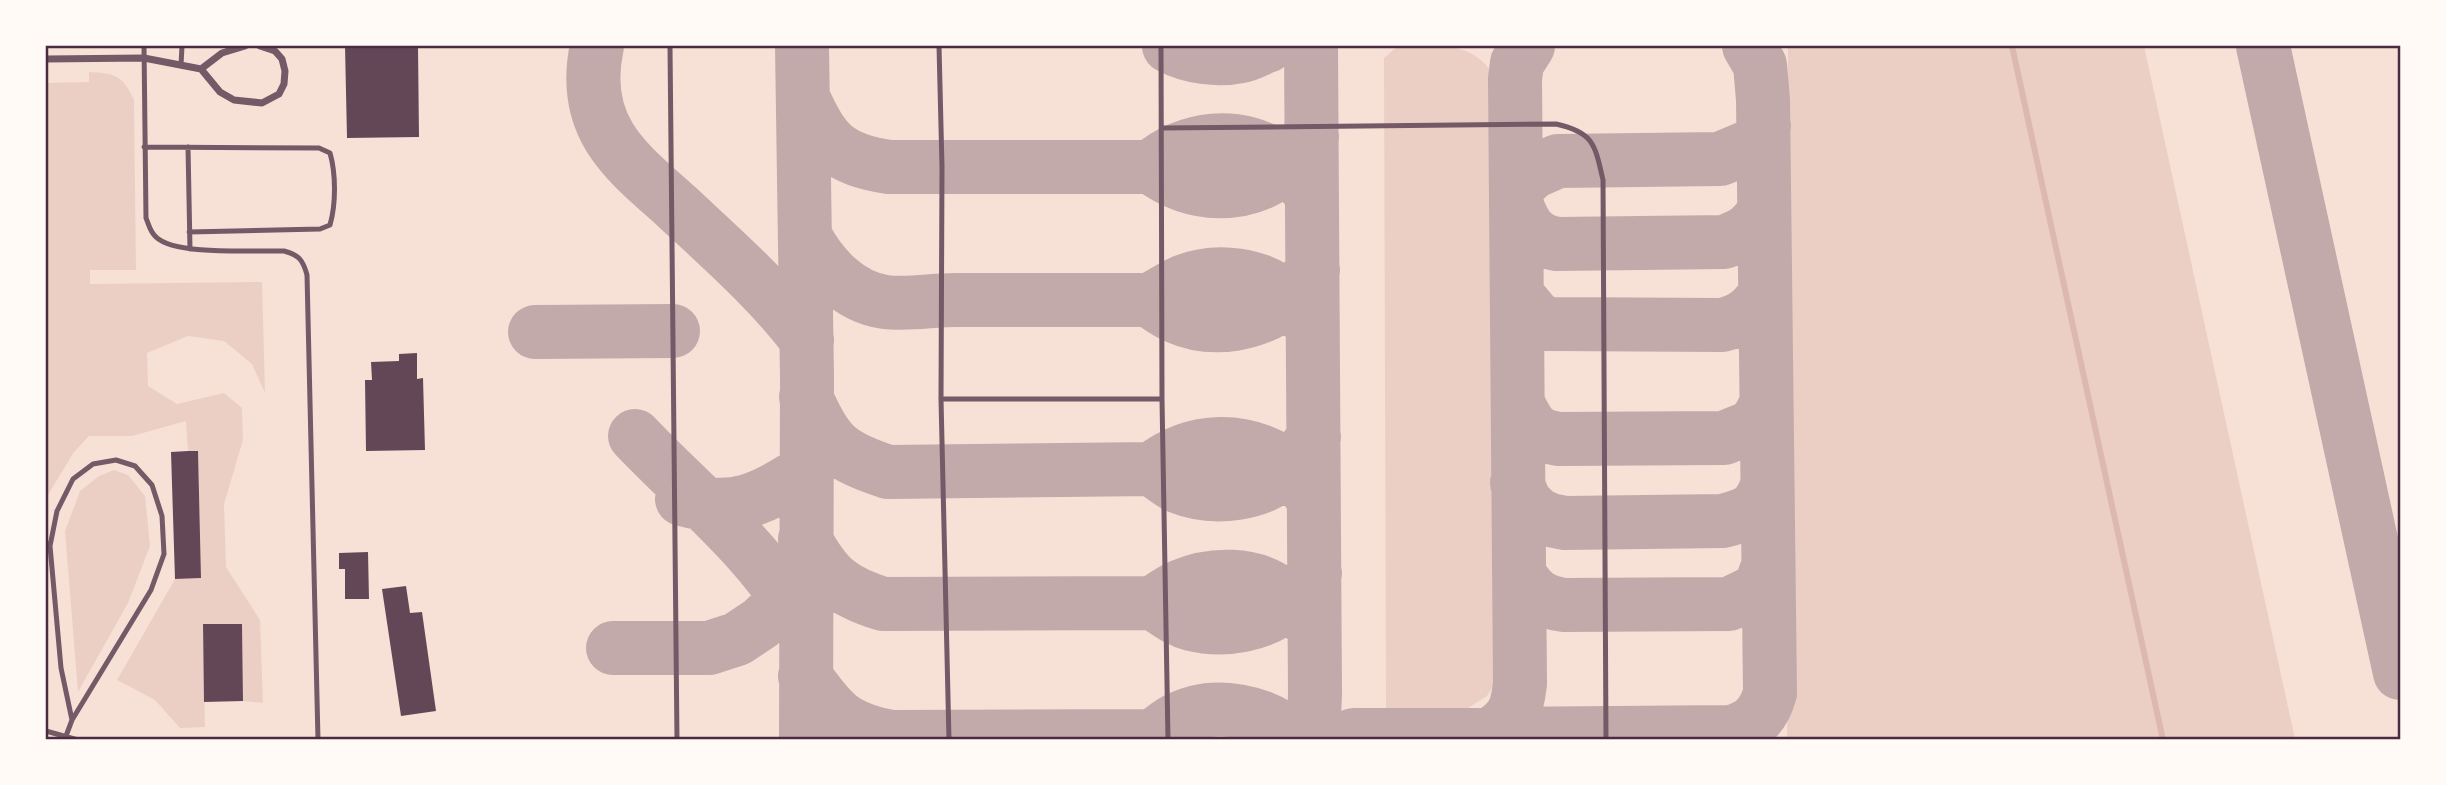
<svg xmlns="http://www.w3.org/2000/svg" width="2446" height="785" font-family="Bitter,serif">
<style>
.green{fill:#ebcfc5}
.lines{fill:none;stroke-linecap:round;stroke-linejoin:round}
.stream{stroke:#dcb8b0;stroke-width:6}
.taxiway{stroke:#c3aaaa;stroke-width:54}
.building{fill:#644757}
.service{stroke:#755966;stroke-width:5}
.minor{stroke:#755966;stroke-width:7}
.neatline{fill:none;stroke:#4a2c40;stroke-width:2.5}
</style>
<rect width="100%" height="100%" fill="#f7e1d7"/>
<path class="green" d="M1398,46C1431,45 1472,40 1492,73C1497,82 1499,95 1502,104L1505,649L1500,676L1487,696L1462,712L1397,714L1386,709L1384,58Z
M1788,46H2144L2295,739H1787Z
M89,72C116,73 123,76 134,100L136,270H90V284L262,282L265,393L252,364L224,341L188,336L147,353L148,386L177,404L224,393L242,408L243,440L224,504L226,567L260,620L263,703L243,701L242,624L203,625L205,727L180,728L155,700L117,680L175,579L201,578L198,452L188,451L186,421L132,436H89L74,452L46,498V83L89,82Z
M114,470L128,475L145,496L150,546L128,603L78,692L65,531L80,491L99,476Z"/>
<g class="lines">
<path class="stream" d="M2012,46L2163,740"/>
<path class="taxiway" d="M597,46C590,78 592,109 610,138C627,165 653,185 677,207C722,249 769,290 807,340
M802,46L807,377L806,740
M1169,46C1189,57 1218,61 1241,56C1249,55 1258,49 1267,46
M1311,46L1315,694L1313,740
M2263,46L2400,673
M803,97C823,144 838,159 889,167H1151C1192,198 1247,201 1287,166C1296,158 1304,147 1312,137
M1151,167C1185,137 1241,130 1278,158C1290,166 1298,179 1308,190
M1516,195L1522,182L1533,172L1558,161L1720,159L1751,146L1759,139L1764,126
M1517,206C1525,227 1533,240 1557,244L1724,242C1743,235 1756,228 1764,210
M805,236C821,267 849,297 885,302C907,305 933,300 955,300C1020,300 1084,300 1149,300C1158,306 1167,313 1177,317C1213,333 1259,325 1289,299C1298,291 1305,279 1313,270
M1517,295L1537,319L1549,324L1722,325C1743,320 1755,311 1765,293
M1149,300C1160,295 1171,287 1182,282C1216,268 1261,273 1289,299C1297,306 1303,316 1310,324
M535,332L673,331
M806,397C827,446 839,456 888,472L1152,469C1161,475 1170,483 1179,487C1214,501 1264,495 1290,467C1299,458 1306,447 1314,437
M1518,404C1529,426 1533,435 1559,439L1724,438L1751,427L1759,418L1766,404
M635,436C694,498 764,552 805,629
M1152,469C1193,437 1246,435 1289,467C1297,474 1303,485 1309,493
M1517,483L1525,502L1537,514L1550,520L1565,523L1723,521C1749,514 1758,511 1767,486
M682,499C735,514 761,499 806,471
M805,539C826,578 841,591 883,604L1153,603C1165,610 1176,620 1191,624C1224,632 1264,626 1290,602C1299,594 1307,582 1315,573
M1519,573C1530,593 1541,602 1564,605L1729,604L1756,591L1762,583L1768,566
M1153,603C1162,597 1171,590 1181,586C1211,573 1253,572 1280,593C1292,602 1301,614 1311,625
M613,648H709L737,639L761,623L782,603L805,572
M805,676C832,714 843,728 891,737L1154,736L1159,740
M1491,734C1513,720 1517,710 1520,684L1515,79L1517,63L1528,46
M1154,736C1161,730 1168,724 1176,720C1213,700 1267,710 1296,740
M1340,740L1354,735L1731,732C1753,726 1764,715 1770,693L1763,100L1760,65L1749,46"/>
</g>
<path class="building" d="M345,46H418L419,137L347,138Z
M417,353V379L423,378L425,450L366,451L365,380H372L371,362L399,361V354Z
M188,451H198L201,578L175,579L171,452Z
M368,552L369,599H345V569H339V553Z
M406,586L410,613L422,612L436,711L401,716L382,589Z
M203,624H242L243,701L204,702Z"/>
<g class="lines">
<path class="service" d="M144,46L146,218C149,225 150,232 156,237C175,256 256,250 284,251C299,255 303,260 307,275L318,740
M670,46L677,740
M939,46L942,167L941,399L949,740
M1161,46L1162,399L1168,740
M181,65L182,46
M1161,128L1556,124C1593,132 1595,144 1603,180L1606,740
M144,147L319,148L330,153C336,174 336,204 330,225L320,229L189,232
M188,147L190,249
M941,399H1162
M46,543L50,546L61,668L72,720L66,736
M50,546L57,511L73,479L93,464L116,460L135,466L152,485L162,516L164,554L151,590L72,720
M46,731L78,740"/>
<path class="minor" d="M46,59L144,58L201,69L220,92L234,100L262,103L279,94L284,84L285,71L282,59L275,51L260,46
M201,69L222,53L245,46"/>
</g>
<rect width="2446" height="785" fill="none" stroke="#fffaf5" stroke-width="94"/>
<rect x="47" y="47" width="2352" height="691" class="neatline"/>
</svg>
